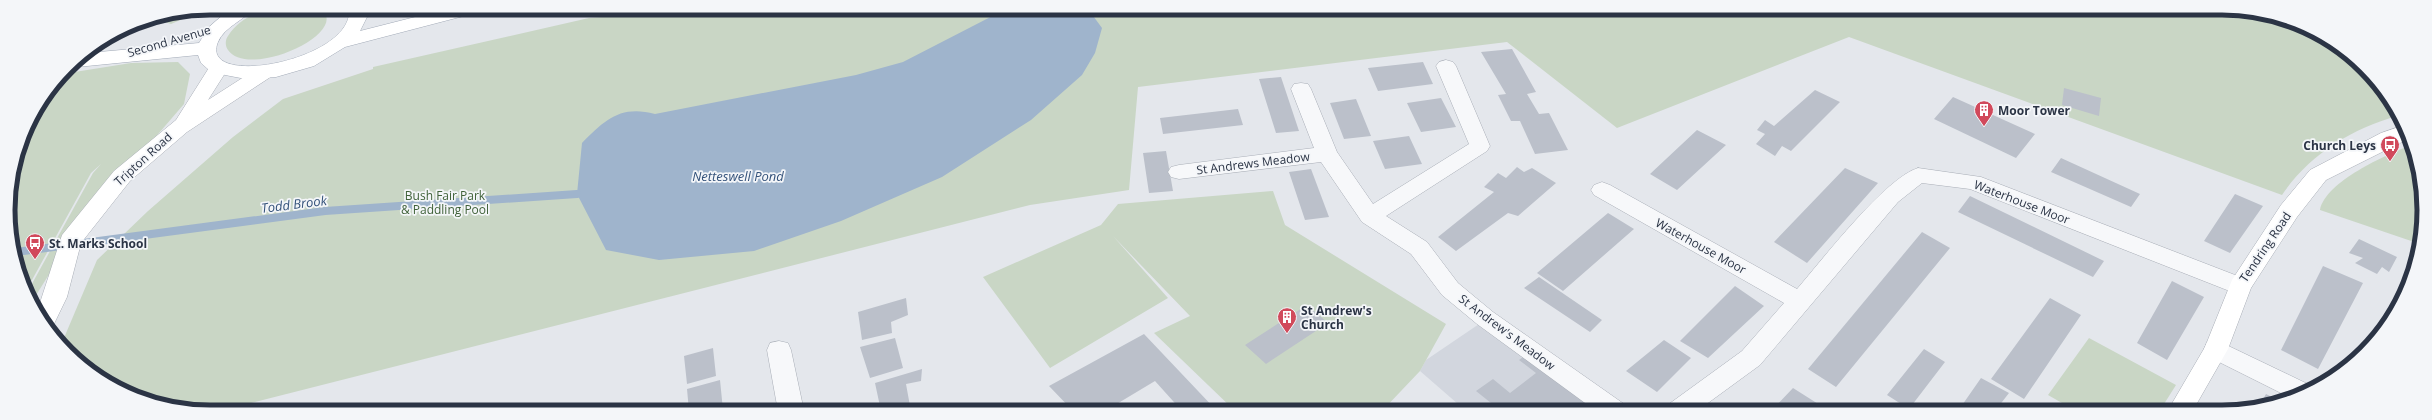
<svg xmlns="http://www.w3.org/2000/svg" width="2432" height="420" font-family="'Open Sans',sans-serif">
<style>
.built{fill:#d2d6de}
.green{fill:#c9d6c5}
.water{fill:#9fb4cc}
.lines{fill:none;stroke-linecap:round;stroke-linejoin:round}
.stream{stroke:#9fb4cc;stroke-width:8}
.building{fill:#bbc0ca}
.street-casing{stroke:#a9aeb7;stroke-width:1}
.secondary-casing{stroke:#a9aeb7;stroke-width:1}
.primary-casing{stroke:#a3abb8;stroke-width:1}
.street{fill:#f7f8fa;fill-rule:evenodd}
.secondary{fill:#fff;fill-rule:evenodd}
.primary{fill:#fff;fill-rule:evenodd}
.labels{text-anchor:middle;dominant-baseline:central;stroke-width:3.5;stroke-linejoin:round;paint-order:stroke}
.street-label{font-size:12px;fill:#2b3445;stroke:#f4f6f9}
.poi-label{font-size:12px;font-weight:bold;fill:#2b3445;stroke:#f4f6f9;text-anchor:start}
.park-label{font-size:12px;fill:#3f6138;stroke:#f4f6f9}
.water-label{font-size:13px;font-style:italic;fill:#34527a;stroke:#f4f6f9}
.rim{fill:none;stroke:#2b3445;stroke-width:5}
</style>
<rect width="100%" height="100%" fill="#e4e7ec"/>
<path class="built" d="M1485,320L1602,407L1597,411H1466L1420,371L1426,360Z"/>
<path class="green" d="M270,8H320C354,32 248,80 228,50C225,46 225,40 228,36C237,21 254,13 270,8Z
M717,8L2248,10L2323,35L2382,87L2397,116C2351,129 2309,155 2282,195L1849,37L1617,128L1507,42L1138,87L1129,190L1030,205L224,410H184L109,385L61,345L97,260L148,211L233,137L283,99L373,69V67L589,18Z
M206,9L171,24L155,19Z
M178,62L190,74L184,104L122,176L70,241L33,300L28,291L93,173L101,164L91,173L27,289L19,275L8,197L29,121L62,74L131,63Z
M2411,145L2417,157L2422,236L2420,244L2320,210C2326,181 2386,155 2411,145Z
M1273,191L1285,225L1446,324L1420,371L1382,411H1307L1298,403L1287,411H1235L1154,333L1190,316L1113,236L1168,298L1050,368L983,277L1101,225L1118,204Z
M2089,338L2176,385L2159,412L2076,411L2048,395Z"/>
<path class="water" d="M1006,9H1088L1102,28L1095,53L1082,75L1031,120L942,177L841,221L754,251L659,260L606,250L577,194L582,143C605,120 620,105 655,114L856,75L903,62Z"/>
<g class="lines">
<path class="stream" d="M16,252L325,211L577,194"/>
</g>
<path class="building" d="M1512,49L1536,92L1527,94L1539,114L1549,113L1568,150L1535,154L1520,121H1511L1498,95L1506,94L1481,52Z
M1423,62L1433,84L1378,91L1368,68Z
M1281,77L1299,131L1276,133L1259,79Z
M2064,88L2101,98L2099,116L2062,105Z
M1815,90L1840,102L1791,151L1782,146L1775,156L1756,144L1765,134L1757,130L1765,120L1774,126Z
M1953,97L2035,134L2016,158L1934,119Z
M1441,98L1456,127L1421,132L1407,103Z
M1356,99L1371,136L1344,139L1330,103Z
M1238,109L1243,125L1163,134L1160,118Z
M1697,130L1726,145L1677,190L1650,174Z
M1409,136L1422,164L1385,169L1373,141Z
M1166,151L1173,191L1149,193L1143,153Z
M2061,158L2140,194L2131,207L2051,172Z
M1517,167L1524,172L1532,168L1556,183L1518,216L1508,213L1456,251L1438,237L1494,192L1484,187L1498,173L1506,178Z
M1845,168L1878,183L1807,263L1774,242Z
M1311,169L1329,217L1305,220L1289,172Z
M2235,194L2263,206L2230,253L2204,241Z
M1970,196L2104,261L2093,277L1958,212Z
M1608,213L1634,229L1563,291L1537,273Z
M1922,232L1950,248L1836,387L1808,369Z
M2359,239L2397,257L2389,272L2382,267L2377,274L2355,263L2363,258L2349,253Z
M2323,266L2363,283L2318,369L2281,350Z
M1539,277L1602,320L1590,332L1524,288Z
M2172,281L2204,297L2167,360L2137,343Z
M1735,286L1764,306L1708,358L1680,341Z
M906,298L908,315L891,322L892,333L862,340L858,312Z
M2050,298L2081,315L2024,399L1991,379Z
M1307,305L1328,323L1266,364L1245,345Z
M1144,334L1217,411H1182L1155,381L1105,411H1073L1049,386Z
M895,338L903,368L870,378L860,347Z
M1664,340L1691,358L1657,392L1626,371Z
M713,348L716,376L687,384L684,356Z
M1924,349L1945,362L1909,409L1887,395Z
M1527,354L1589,402L1578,411H1501L1476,391L1493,379L1510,393L1536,373L1519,360Z
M922,369L921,381L906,384L910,406L881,411L875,383Z
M1981,378L2009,393L1995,411H1958Z
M720,380L723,410L689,411L687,389Z
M1793,388L1823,407L1820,411H1771Z
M2266,394L2278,400L2260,405Z"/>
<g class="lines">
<defs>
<path id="street" d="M1446,60L1453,62L1456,66L1490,146L1487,151L1386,216L1427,242L1458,283L1493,312L1624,404L1628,411H1596L1477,324L1442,295L1411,254L1362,222L1321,162L1179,179L1171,177L1168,172L1171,167L1179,165L1314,148L1291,89L1294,84L1301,83L1308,84L1311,89L1337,152L1373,204L1469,144L1436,66L1439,62Z
M1918,168L1981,177L2248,280L2252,286L2248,292L2240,295L2232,292L1970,189L1922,183L1898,202L1760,365L1697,411H1665L1669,404L1742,351L1784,303L1594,195L1591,190L1594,185L1602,182L1610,185L1797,289C1822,260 1886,177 1918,168Z
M2216,340L2312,386L2314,389L2289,397L2207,356L2204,349L2207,342Z
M779,341L788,343L791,350L804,411H778L767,350L770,343Z"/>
<path id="secondary" d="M219,61L226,63L229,67L208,100L258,68L265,66L272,68L275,72L272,76L187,132L130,181L81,243L67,297L53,326L49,328L38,309L62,235L114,171L176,120L212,63Z
M2402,126L2408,139L2326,180L2297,217L2251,288L2228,349L2192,412H2167L2205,347L2232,280L2281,205L2310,170L2381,133Z"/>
<path id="primary" d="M231,8H253C244,21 225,26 218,42C198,90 356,60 349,8H439L437,11L449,8H481L479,12L345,47L314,66L276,77L246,79L225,75L209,70L201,63L198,55L77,67L70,65L88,53L199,43L209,27ZM427,14L360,31L367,17Z"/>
</defs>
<use href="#street" class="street-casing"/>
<use href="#secondary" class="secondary-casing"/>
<use href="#primary" class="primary-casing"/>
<use href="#street" class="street"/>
<use href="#secondary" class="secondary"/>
<use href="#primary" class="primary"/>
</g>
<defs>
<symbol id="building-pin" viewBox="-11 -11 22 30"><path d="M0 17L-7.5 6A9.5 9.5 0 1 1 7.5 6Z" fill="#d1495b" stroke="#f4f6f9"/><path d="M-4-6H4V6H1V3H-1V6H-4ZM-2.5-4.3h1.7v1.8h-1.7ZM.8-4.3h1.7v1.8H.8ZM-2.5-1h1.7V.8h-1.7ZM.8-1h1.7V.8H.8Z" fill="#fff"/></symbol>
<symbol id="bus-pin" viewBox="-11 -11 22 30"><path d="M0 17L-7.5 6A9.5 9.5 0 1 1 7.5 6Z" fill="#d1495b" stroke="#f4f6f9"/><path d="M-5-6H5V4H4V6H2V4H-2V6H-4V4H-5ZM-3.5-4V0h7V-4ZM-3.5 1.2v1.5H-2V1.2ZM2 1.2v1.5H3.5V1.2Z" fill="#fff"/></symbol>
</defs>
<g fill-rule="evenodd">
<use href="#building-pin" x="1973" y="99" width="22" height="30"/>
<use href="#bus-pin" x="2379" y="134" width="22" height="30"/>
<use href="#bus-pin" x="24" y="232" width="22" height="30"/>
<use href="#building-pin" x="1276" y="306" width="22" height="30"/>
</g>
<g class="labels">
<g class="street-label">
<text transform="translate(169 41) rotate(-16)">Second Avenue</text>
<text transform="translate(143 159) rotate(-42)">Tripton Road</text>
<text transform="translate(1253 163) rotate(-7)">St Andrews Meadow</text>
<text transform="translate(2022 202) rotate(21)">Waterhouse Moor</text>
<text transform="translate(1701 246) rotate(29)">Waterhouse Moor</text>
<text transform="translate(2265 247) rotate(-56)">Tendring Road</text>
<text transform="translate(1507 332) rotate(37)">St Andrew's Meadow</text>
</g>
<g class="poi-label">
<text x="1998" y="110">Moor Tower</text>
<text x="2376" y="145" text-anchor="end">Church Leys</text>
<text x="49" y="243">St. Marks School</text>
<text x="1301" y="310">St Andrew's<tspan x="1301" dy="14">Church</tspan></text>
</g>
<g class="park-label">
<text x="445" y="195">Bush Fair Park<tspan x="445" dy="14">&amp; Paddling Pool</tspan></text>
</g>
<g class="water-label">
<text x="738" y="176">Netteswell Pond</text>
<text transform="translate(294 204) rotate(-7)">Todd Brook</text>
</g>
</g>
<path d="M0 0H2432V420H0ZM210 15H2222A195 195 0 0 1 2417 210V210A195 195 0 0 1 2222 405H210A195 195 0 0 1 15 210V210A195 195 0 0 1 210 15Z" fill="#f4f6f9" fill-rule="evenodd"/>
<path class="rim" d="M210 15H2222A195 195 0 0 1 2417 210V210A195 195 0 0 1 2222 405H210A195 195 0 0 1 15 210V210A195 195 0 0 1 210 15Z"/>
</svg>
